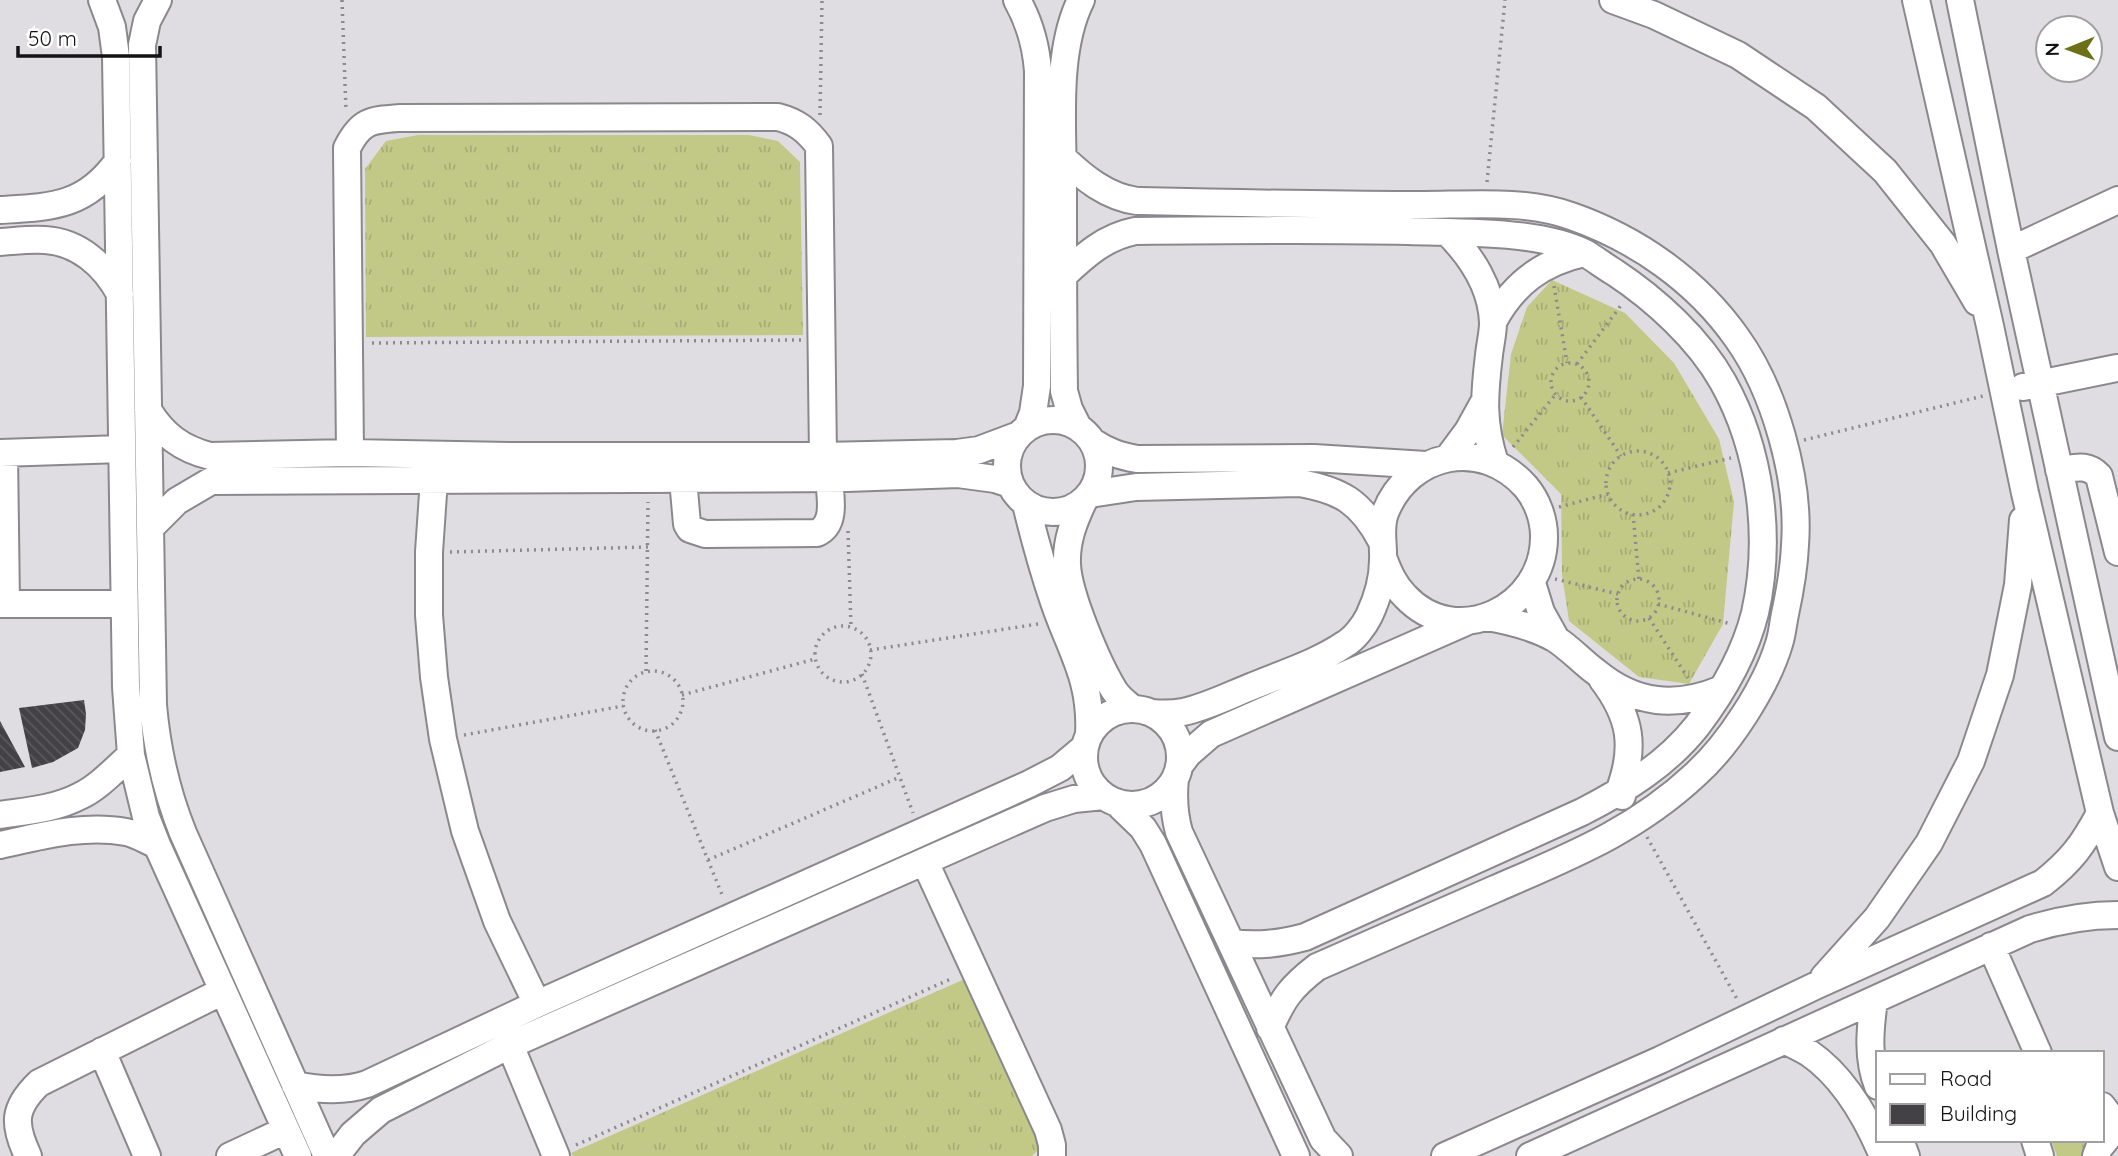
<svg xmlns="http://www.w3.org/2000/svg" width="2118" height="1156" font-family="Quicksand,sans-serif">
<style>
.grass{fill:url(#grass-tufts)}
.building{fill:url(#building-back-hatch)}
.lines{fill:none;stroke-linecap:round;stroke-linejoin:round}
.minor-casing{stroke:#8b888d;stroke-width:30}
.path{stroke:#8c8a8d;stroke-width:3.5;stroke-dasharray:2 5;stroke-linecap:butt}
.minor{stroke:#fff;stroke-width:26}
</style>
<defs>
<pattern id="grass-tufts" width="24" height="20" patternUnits="userSpaceOnUse" patternTransform="scale(1.75)"><rect width="24" height="20" fill="#c2c987"/><path d="M3 7l-1-3M5 7V3M7 7l1-3M15 17l-1-3M17 17v-4M19 17l1-3" fill="none" stroke="#a6ac74"/></pattern>
<pattern id="building-back-hatch" width="6" height="6" patternUnits="userSpaceOnUse" patternTransform="scale(1.75)"><rect width="6" height="6" fill="#434145"/><path d="M-1 5l2 2M0 0l6 6M5-1l2 2" fill="none" stroke="#5a595c"/></pattern>
</defs>
<rect width="100%" height="100%" fill="#e0dde2"/>
<path class="grass" d="M418,135H749L778,141L800,162L803,335L366,337L365,169L386,141Z
M1552,280L1625,313L1674,363L1719,439L1734,502L1723,624L1689,684L1639,677L1569,621L1562,575L1561,494L1502,435L1511,354L1527,307Z
M967,978L1040,1148L1032,1156H573L571,1153Z
M2051,1140H2100L2089,1156H2057Z"/>
<path class="building" d="M84,700L86,714L85,730L78,748L53,762L32,768L19,708Z
M0,721L25,767L0,772Z"/>
<g class="lines">
<defs>
<path id="minor" d="M102,0L112,27L116,57L126,687L131,755L146,817L157,845L298,1156
M158,0L147,21L142,45L153,705C157,750 166,791 183,833L327,1156
M1017,0C1030,23 1036,45 1038,71L1037,386L1033,413L1027,428
M1613,0L1654,15L1738,55L1816,107L1885,171L1943,244L1977,302
M1916,0L1990,326L2025,493L2100,813L2118,867
M1960,0L2011,250L2118,737
M1063,158C1084,178 1107,197 1137,201C1228,203 1318,205 1409,205C1462,206 1520,198 1571,216C1637,239 1697,281 1737,338C1775,391 1800,480 1795,545C1794,568 1790,591 1785,614C1783,624 1782,635 1779,644C1766,687 1729,744 1696,774C1635,831 1571,856 1495,889C1436,915 1377,941 1317,967C1291,987 1283,998 1270,1028
M0,210C52,207 85,207 118,161
M1447,232C1471,256 1492,288 1493,323C1493,333 1490,345 1489,355C1484,396 1482,423 1495,463
M0,242C15,241 30,239 45,240C79,242 105,266 120,294
M2011,250L2118,200
M1063,276C1085,255 1105,237 1135,231C1226,230 1317,229 1408,231C1460,233 1538,230 1585,253C1595,259 1604,266 1614,272C1655,299 1699,339 1723,382C1761,450 1772,538 1755,613C1745,653 1722,693 1697,726C1667,764 1625,790 1582,812L1305,937C1279,944 1258,946 1231,943
M1493,322C1513,284 1542,262 1584,253
M2023,387L2117,368
M148,410C163,435 182,449 210,456L350,453L510,456H823L957,453L979,450L1019,435
M1007 466a46 46 0 1 1 92 0a46 46 0 1 1-92 0Z
M1078,427L1069,409L1064,391C1063,323 1063,254 1063,186C1063,128 1055,52 1081,0
M1093,442C1108,452 1120,456 1137,459L1314,458L1426,465
M0,453L122,449
M4,453L6,604
M350,453L347,148C361,120 371,120 400,118L778,117C797,122 807,130 819,146L823,456
M1448,458L1468,431L1484,402
M2059,470C2075,468 2087,463 2099,476L2118,552
M434,479L429,552V615L434,677L443,739L465,831L497,921L537,1004
M683,479L687,524L690,529L705,534L817,533C837,524 830,496 829,478
M1090,494L1136,487L1299,483C1341,490 1361,502 1381,540
M1083,502C1074,521 1066,541 1067,564C1068,594 1098,664 1114,690C1119,698 1126,703 1133,709
M1026,504C1034,537 1043,570 1054,602C1071,652 1092,679 1089,735
M150,528L177,501L211,481L847,478L958,474L995,479L1010,484
M1532,583L1541,612L1556,639
M0,604H124
M1487,617C1510,621 1534,627 1554,638C1569,647 1582,662 1596,672C1636,705 1676,708 1722,689
M1602,679C1631,717 1636,747 1619,792L1622,796
M1084 757a48 48 0 1 1 96 0a48 48 0 1 1-96 0Z
M1152,713C1163,714 1173,714 1183,712C1207,707 1230,695 1253,686C1284,673 1317,663 1345,644C1354,639 1364,626 1369,616C1377,599 1383,580 1383,560C1384,544 1379,529 1385,513C1409,452 1482,437 1526,487C1537,500 1544,519 1544,536C1545,608 1456,651 1405,596C1394,585 1389,573 1384,560
M1179,766L1188,754L1211,734L1468,621
M1175,779C1173,798 1174,814 1179,832L1323,1139L1339,1156
M1116,802L1143,828L1153,844L1296,1156
M0,815C27,811 55,809 80,796C99,787 115,769 131,755
M0,845C41,836 84,824 126,832C137,834 147,841 157,845
M925,862L1048,1130L1052,1145V1156
M1991,946L2038,1053
M1824,977L1877,918L1929,843L1971,761L2000,675L2018,585L2023,520
M1874,1000C1870,1029 1867,1059 1878,1086
M1784,1040C1792,1044 1801,1048 1809,1053C1844,1077 1867,1118 1883,1156
M510,1045L556,1156
M102,1051L147,1156
M295,1085C319,1090 343,1092 367,1084L537,1004L1029,784L1060,768L1085,747
M2102,1106L2118,1127
M1900,1140L1906,1156
M2035,1140L2040,1156
M28,1156C13,1124 13,1108 39,1083L223,991
M230,1156L286,1130
M336,1156L353,1134L381,1110L510,1045L1045,808L1074,799L1104,796
M1445,1156L1660,1060L1815,986L2043,883C2071,861 2083,845 2100,813
M1530,1156L2030,929C2059,920 2087,915 2118,915
M2096,1156L2099,1148L2117,1126"/>
</defs>
<use href="#minor" class="minor-casing"/>
<path class="path" d="M342,0L346,111
M820,115L822,0
M1487,182L1505,0
M1554,286L1567,363
M372,343L802,340
M1551 382a19 19 0 1 1 38 0a19 19 0 1 1-38 0Z
M1577,364L1622,304
M1581,397L1621,456
M1804,440L1983,396
M1513,447L1555,395
M1606 483a32 32 0 1 1 64 0a32 32 0 1 1-64 0Z
M1668,473L1731,458
M1559,507L1608,494
M1633,514L1639,580
M848,531L851,627
M450,552L648,547
M1555,579L1618,594
M1617 600a21 21 0 1 1 42 0a21 21 0 1 1-42 0Z
M1658,604L1731,624
M1649,618L1688,678
M815 654a28 28 0 1 1 56 0a28 28 0 1 1-56 0Z
M870,650L1038,624
M646,671L648,502
M623 701a30 30 0 1 1 60 0a30 30 0 1 1-60 0Z
M862,674L913,813
M682,695L815,659
M655,730L723,897
M464,735L623,706
M1647,837L1737,999
M708,860L900,777
M576,1145L953,978"/>
<use href="#minor" class="minor"/>
</g>
<rect x="1876" y="1051" width="228" height="91" fill="#ffffff" stroke="#a1a0a1" stroke-width="2"/>
<rect x="1890" y="1074" width="35" height="10" fill="#ffffff" stroke="#a1a0a1" stroke-width="2"/>
<text x="1940" y="1086" font-size="21" fill="#131214">Road</text>
<rect x="1890" y="1104" width="35" height="21" fill="#434145" stroke="#a1a0a1" stroke-width="2"/>
<text x="1940" y="1121" font-size="21" fill="#131214">Building</text>
<g transform="translate(2069 49) rotate(269)"><circle r="33" fill="#ffffff" stroke="#a1a0a1" stroke-width="2"/>
<path d="M0-5L12 26L0 18L-12 26Z" fill="#6c7118"/>
<text y="-10" font-size="19" font-weight="bold" text-anchor="middle" fill="#131214">N</text>
</g>
<path d="M18 46v10h142v-10" fill="none" stroke="#131214" stroke-width="3.5"/>
<text x="28" y="46" font-size="21" fill="#131214" stroke="#ffffff" stroke-width="5" paint-order="stroke">50 m</text>
</svg>
